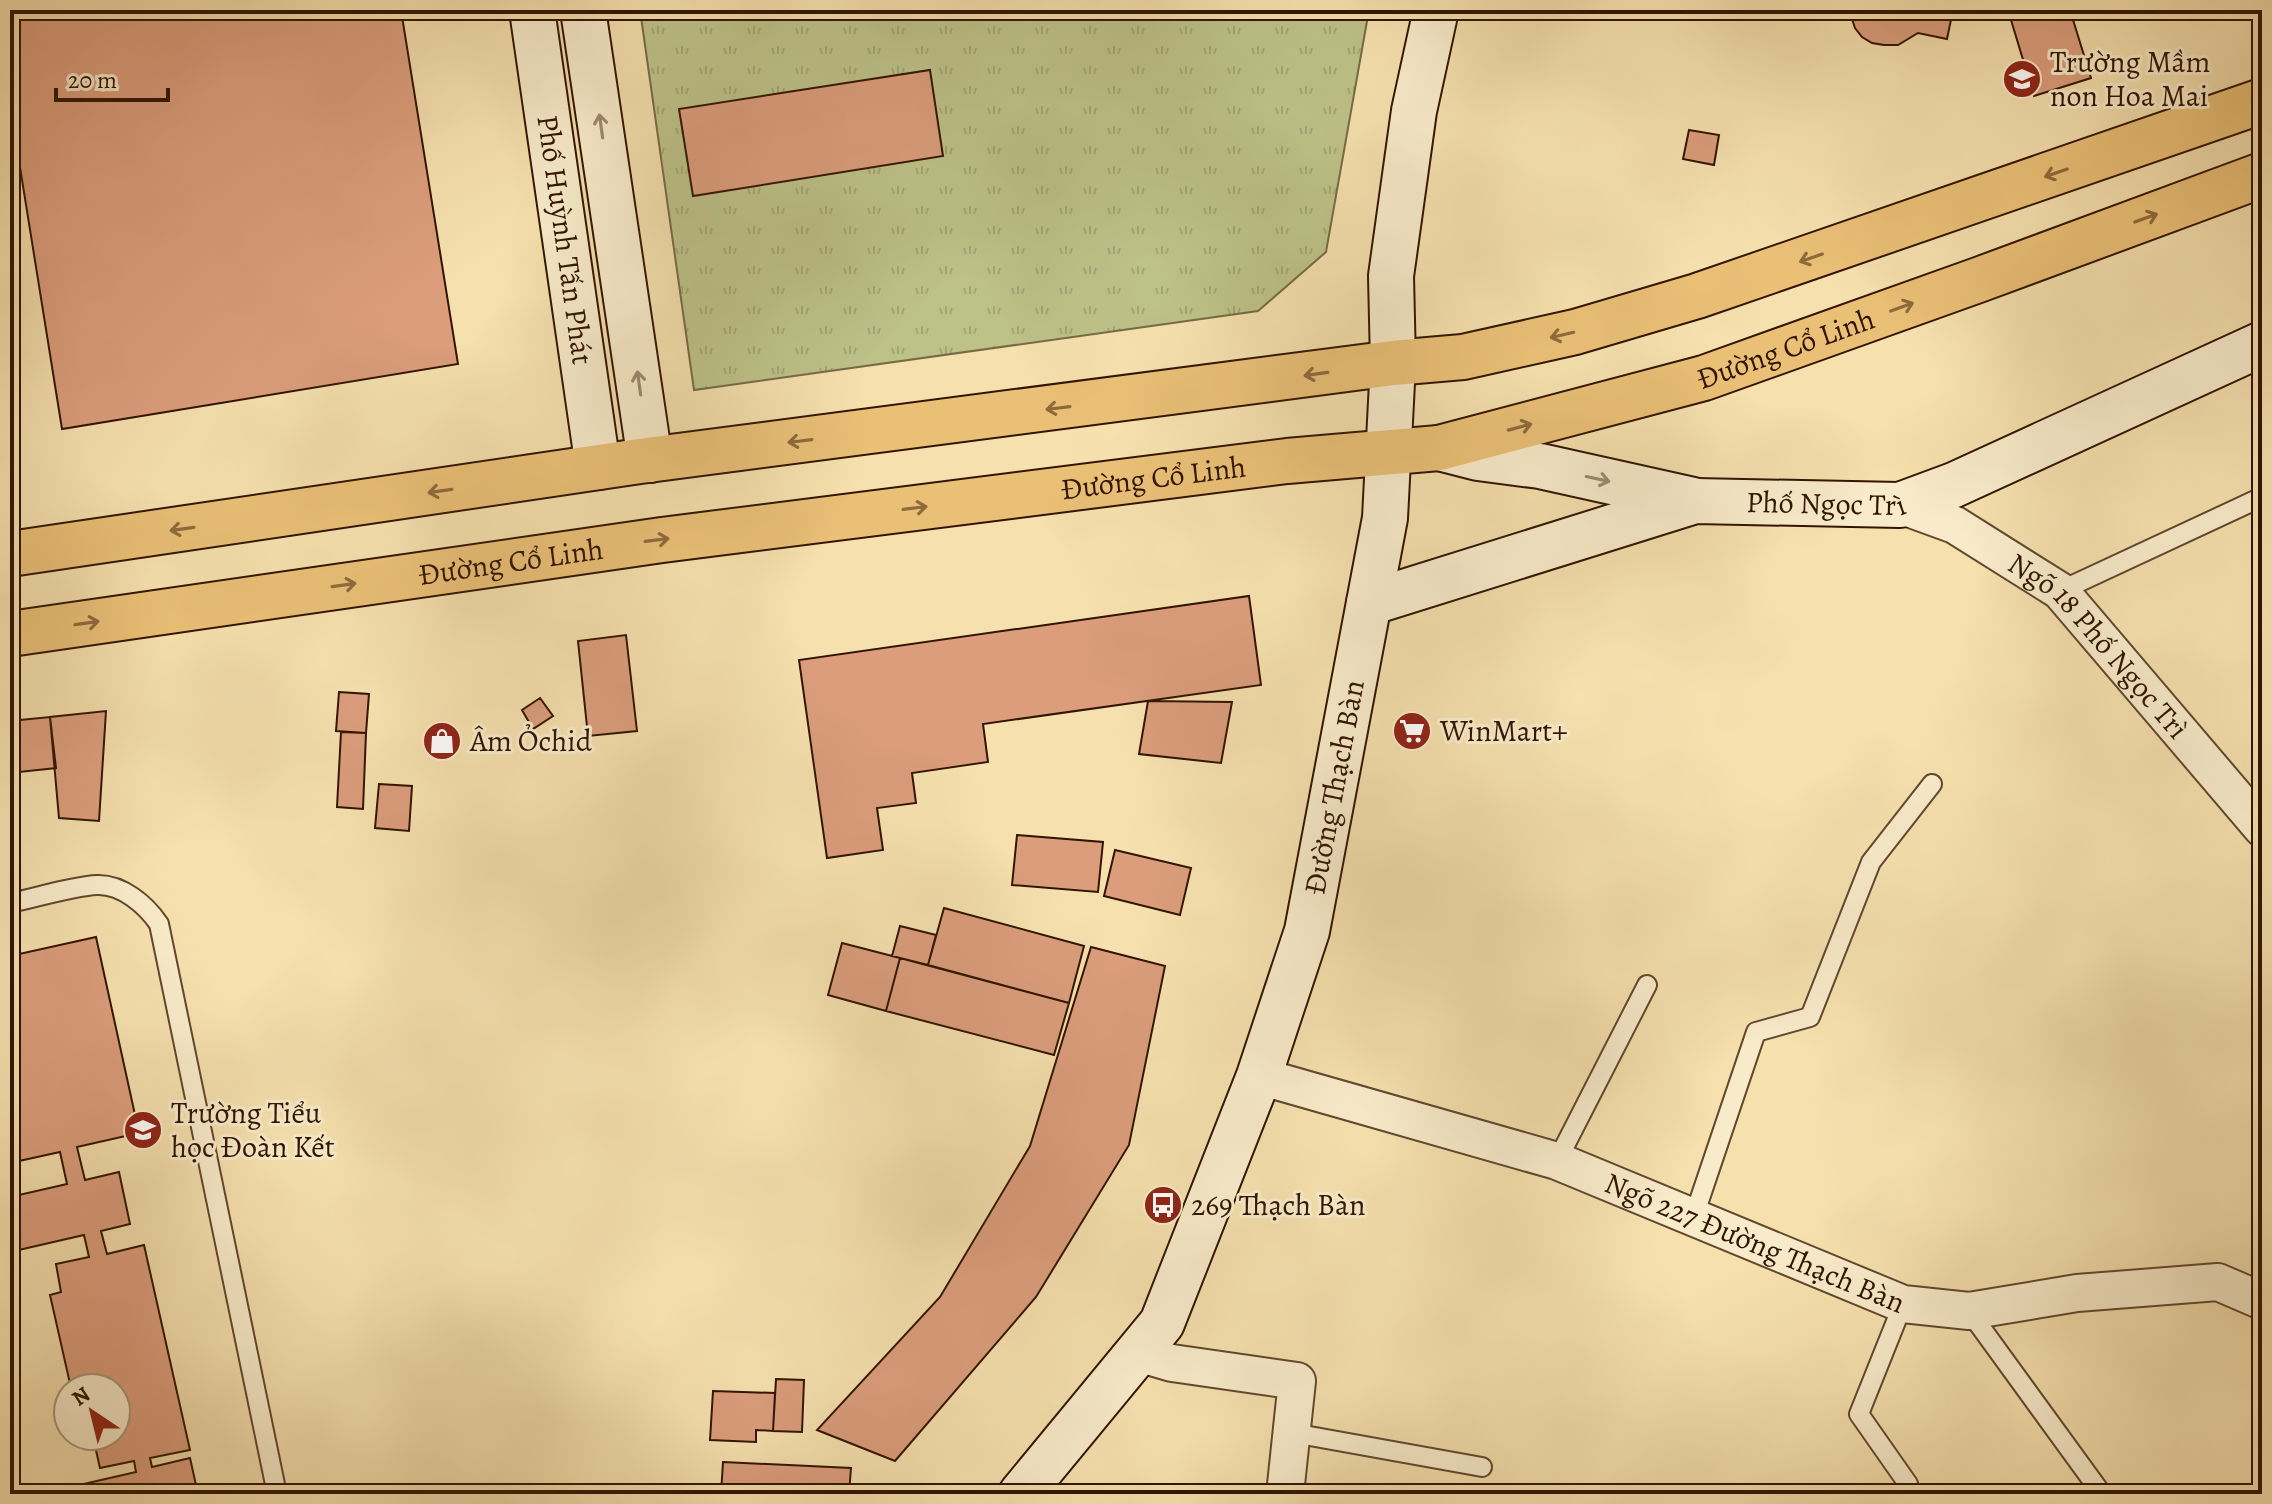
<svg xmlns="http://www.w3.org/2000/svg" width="2272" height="1504" font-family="Alegreya,serif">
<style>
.grass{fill:url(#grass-tufts);stroke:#776b46;stroke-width:2}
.building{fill:#db9d7c;stroke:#311402;stroke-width:2}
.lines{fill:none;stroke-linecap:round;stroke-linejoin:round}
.lane-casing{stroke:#62472d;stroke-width:22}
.street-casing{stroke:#62472d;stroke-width:40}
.secondary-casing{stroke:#311402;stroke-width:48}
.primary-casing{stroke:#311402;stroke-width:48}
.lane{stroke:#f8ebca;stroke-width:18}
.street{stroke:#f8ebca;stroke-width:36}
.secondary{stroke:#f8ebca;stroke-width:44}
.primary{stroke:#eac077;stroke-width:44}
.oneway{stroke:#9e8a70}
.oneway2{stroke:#8e6a3c}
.labels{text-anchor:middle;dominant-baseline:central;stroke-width:6;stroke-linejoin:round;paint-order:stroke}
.poi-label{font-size:30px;fill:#311402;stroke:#f8ebca;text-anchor:start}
.street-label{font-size:30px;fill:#311402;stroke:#f8ebca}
</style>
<defs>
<pattern id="grass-tufts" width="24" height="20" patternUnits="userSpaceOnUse" patternTransform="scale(2)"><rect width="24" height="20" fill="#bdc289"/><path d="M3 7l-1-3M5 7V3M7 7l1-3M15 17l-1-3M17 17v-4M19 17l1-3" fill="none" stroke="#a3a675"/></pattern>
</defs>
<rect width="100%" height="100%" fill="#f5e0ae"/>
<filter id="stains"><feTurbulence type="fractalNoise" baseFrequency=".0025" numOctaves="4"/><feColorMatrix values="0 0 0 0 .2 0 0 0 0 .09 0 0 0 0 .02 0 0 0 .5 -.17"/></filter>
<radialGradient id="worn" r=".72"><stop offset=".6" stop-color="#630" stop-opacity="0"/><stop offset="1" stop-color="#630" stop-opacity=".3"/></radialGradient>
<path class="grass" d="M640,10H1369L1326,252L1258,311L694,390Z"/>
<path class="building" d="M10,10H401L458,364L62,429L10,105Z
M1815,10H1953L1947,39L1918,33L1898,45H1884L1872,43L1862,37L1855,28L1852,19Z
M2008,10H2070L2091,78L2034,96Z
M930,70L943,156L693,196L679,109Z
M1689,130L1719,135L1714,165L1683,159Z
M1249,596L1261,685L983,724L988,762L912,773L916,803L877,808L883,850L827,858L799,660Z
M626,635L637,731L588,736L578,641Z
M339,692L369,694L366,733L336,731Z
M540,698L553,716L533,729L522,710Z
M1148,701L1232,702L1221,763L1139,754Z
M106,711L99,821L59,818L50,717Z
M50,717L56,768L10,773V721Z
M341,732L366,733L363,809L337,807Z
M379,784L412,786L409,831L375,828Z
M1017,835L1103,842L1098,892L1012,885Z
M1115,850L1191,868L1180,915L1104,896Z
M944,908L1084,946L1069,1003L928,965Z
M900,926L936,935L928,965L892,956Z
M96,937L139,1133L77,1147L85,1180L119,1172L130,1224L101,1231L107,1254L144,1245L190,1450L150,1458L152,1467L190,1458L198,1494H40L136,1472L134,1461L100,1468L95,1446L84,1449L82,1436H116V1388H71L50,1295L61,1292L56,1264L89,1257L84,1235L10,1252V1197L67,1184L60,1152L10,1163V956Z
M842,943L900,958L886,1011L828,995Z
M1091,947L1165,966L1129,1145L1036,1297L895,1461L817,1430L940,1297L1030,1146Z
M900,958L1069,1003L1054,1055L886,1011Z
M776,1379L804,1380L802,1432L773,1431Z
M713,1391L775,1393L773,1431L756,1430V1442L710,1440Z
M723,1462L851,1468L849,1494H721Z"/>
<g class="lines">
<defs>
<path id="lane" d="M2060,591L2262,497
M10,903C36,898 72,886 97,885C122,884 146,905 159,924L277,1494
M1557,1161L1647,985
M1694,1216L1756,1032L1810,1017L1871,862L1932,784
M1969,1311L2102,1494
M1293,1433L1482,1467
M1901,1494L1908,1484L1859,1414L1903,1304"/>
<g id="street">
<path id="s1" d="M1900,505L1955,525L2060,591L2262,828"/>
<path id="s2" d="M1259,1076L1557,1161L1903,1304L1969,1311L2077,1293L2218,1282L2262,1301"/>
<path d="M1138,1353L1172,1363L1297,1381L1285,1494"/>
</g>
<g id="secondary">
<path id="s3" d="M532,10L598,467"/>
<path d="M583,10L650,460"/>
<path d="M1439,448L1478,458L1540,466L1693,500"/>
<path id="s4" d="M1369,603L1695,501L1900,505L1954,485L2262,344"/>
<path id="s5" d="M1021,1494L1162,1323L1259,1076L1307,931L1385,518L1393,363L1391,276L1414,111L1436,10"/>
</g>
<g id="primary">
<path d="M10,554L640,461L1393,363L1463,357L1575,332L1697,296L2262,101"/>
<path id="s6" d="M10,634L662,540L1287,461L1439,448L1704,378L1981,279L2262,175"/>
</g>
</defs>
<use href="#lane" class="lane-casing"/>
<use href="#street" class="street-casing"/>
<use href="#secondary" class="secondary-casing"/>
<use href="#primary" class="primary-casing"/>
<use href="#lane" class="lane"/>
<use href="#street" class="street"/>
<use href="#secondary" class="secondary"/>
<use href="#primary" class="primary"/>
</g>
<defs><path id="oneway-shaft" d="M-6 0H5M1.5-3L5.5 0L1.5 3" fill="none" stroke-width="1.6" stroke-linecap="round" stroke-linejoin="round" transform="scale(2)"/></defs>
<g class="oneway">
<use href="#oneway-shaft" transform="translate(601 126) rotate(-98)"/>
<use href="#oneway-shaft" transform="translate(639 383) rotate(-98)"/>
<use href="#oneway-shaft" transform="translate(1598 479) rotate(12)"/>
</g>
<g class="oneway2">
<use href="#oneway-shaft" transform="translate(2056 173) rotate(161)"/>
<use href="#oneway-shaft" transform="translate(2146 218) rotate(-20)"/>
<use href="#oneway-shaft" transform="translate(1811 258) rotate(161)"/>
<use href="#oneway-shaft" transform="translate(1902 307) rotate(-20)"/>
<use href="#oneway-shaft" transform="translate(1562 335) rotate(167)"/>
<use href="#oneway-shaft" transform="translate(1316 374) rotate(172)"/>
<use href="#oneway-shaft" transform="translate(1058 408) rotate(173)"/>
<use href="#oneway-shaft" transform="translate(1520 427) rotate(-15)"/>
<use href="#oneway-shaft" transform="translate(800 441) rotate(173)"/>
<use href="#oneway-shaft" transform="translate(440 491) rotate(172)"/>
<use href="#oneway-shaft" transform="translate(915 508) rotate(-7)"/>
<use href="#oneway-shaft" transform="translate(182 529) rotate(172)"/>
<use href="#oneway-shaft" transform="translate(657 540) rotate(-7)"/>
<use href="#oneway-shaft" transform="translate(344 585) rotate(-8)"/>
<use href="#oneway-shaft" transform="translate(87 623) rotate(-8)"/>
</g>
<defs>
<symbol id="school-disc" viewBox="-11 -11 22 22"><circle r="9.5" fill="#8f2418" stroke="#f8ebca"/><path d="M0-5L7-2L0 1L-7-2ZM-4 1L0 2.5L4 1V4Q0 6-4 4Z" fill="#fff"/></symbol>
<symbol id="supermarket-disc" viewBox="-11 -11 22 22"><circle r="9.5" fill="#8f2418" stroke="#f8ebca"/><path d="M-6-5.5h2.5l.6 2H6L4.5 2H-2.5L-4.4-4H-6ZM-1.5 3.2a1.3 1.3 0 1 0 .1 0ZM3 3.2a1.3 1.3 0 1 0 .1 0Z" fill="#fff"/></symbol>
<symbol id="shop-disc" viewBox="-11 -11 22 22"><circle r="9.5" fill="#8f2418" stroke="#f8ebca"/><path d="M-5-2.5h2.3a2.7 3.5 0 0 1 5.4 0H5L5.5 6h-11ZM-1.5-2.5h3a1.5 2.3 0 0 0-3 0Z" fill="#fff"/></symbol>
<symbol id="bus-disc" viewBox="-11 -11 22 22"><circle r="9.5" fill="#8f2418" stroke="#f8ebca"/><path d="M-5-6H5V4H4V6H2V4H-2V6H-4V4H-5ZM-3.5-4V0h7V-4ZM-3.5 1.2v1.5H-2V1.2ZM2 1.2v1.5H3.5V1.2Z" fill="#fff"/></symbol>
</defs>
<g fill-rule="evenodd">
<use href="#school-disc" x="2000" y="57" width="44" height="44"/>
<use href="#supermarket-disc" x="1390" y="709" width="44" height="44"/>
<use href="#shop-disc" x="420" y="719" width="44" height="44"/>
<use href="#school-disc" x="121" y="1108" width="44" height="44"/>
<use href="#bus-disc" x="1141" y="1183" width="44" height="44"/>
</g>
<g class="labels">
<g class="poi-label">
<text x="2050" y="62">Trường Mầm<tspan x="2050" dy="34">non Hoa Mai</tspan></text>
<text x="1440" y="731">WinMart+</text>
<text x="470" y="741">Âm Ỏchid</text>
<text x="171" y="1113">Trường Tiểu<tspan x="171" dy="34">học Đoàn Kết</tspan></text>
<text x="1191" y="1205">269 Thạch Bàn</text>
</g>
<g class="street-label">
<text stroke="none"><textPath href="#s3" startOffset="232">Phố Huỳnh Tấn Phát</textPath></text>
<text stroke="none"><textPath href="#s6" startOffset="1802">Đường Cổ Linh</textPath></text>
<text stroke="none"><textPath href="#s6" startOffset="1154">Đường Cổ Linh</textPath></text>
<text stroke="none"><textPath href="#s4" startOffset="472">Phố Ngọc Trì</textPath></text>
<text stroke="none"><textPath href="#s6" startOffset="506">Đường Cổ Linh</textPath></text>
<text stroke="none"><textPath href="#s1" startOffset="248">Ngõ 18 Phố Ngọc Trì</textPath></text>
<text stroke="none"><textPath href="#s5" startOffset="786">Đường Thạch Bàn</textPath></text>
<text stroke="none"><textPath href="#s2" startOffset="524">Ngõ 227 Đường Thạch Bàn</textPath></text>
</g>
</g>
<rect width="2272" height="1504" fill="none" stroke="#f5e0ae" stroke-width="40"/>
<rect x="12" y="12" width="2248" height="1480" fill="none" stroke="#311402" stroke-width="4"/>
<rect x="20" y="20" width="2232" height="1464" fill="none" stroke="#311402" stroke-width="2"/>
<g transform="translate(92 1412) rotate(325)"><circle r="38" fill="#f8ebca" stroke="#a8957a" stroke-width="2"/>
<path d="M0-6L14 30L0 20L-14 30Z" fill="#8f2418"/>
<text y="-12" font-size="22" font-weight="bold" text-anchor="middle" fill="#311402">N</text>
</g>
<path d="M56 88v12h112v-12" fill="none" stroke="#311402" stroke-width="4"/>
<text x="68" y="88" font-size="24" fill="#311402" stroke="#f8ebca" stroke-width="6" paint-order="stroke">20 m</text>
<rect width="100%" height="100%" filter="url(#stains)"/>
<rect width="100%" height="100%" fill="url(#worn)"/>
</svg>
